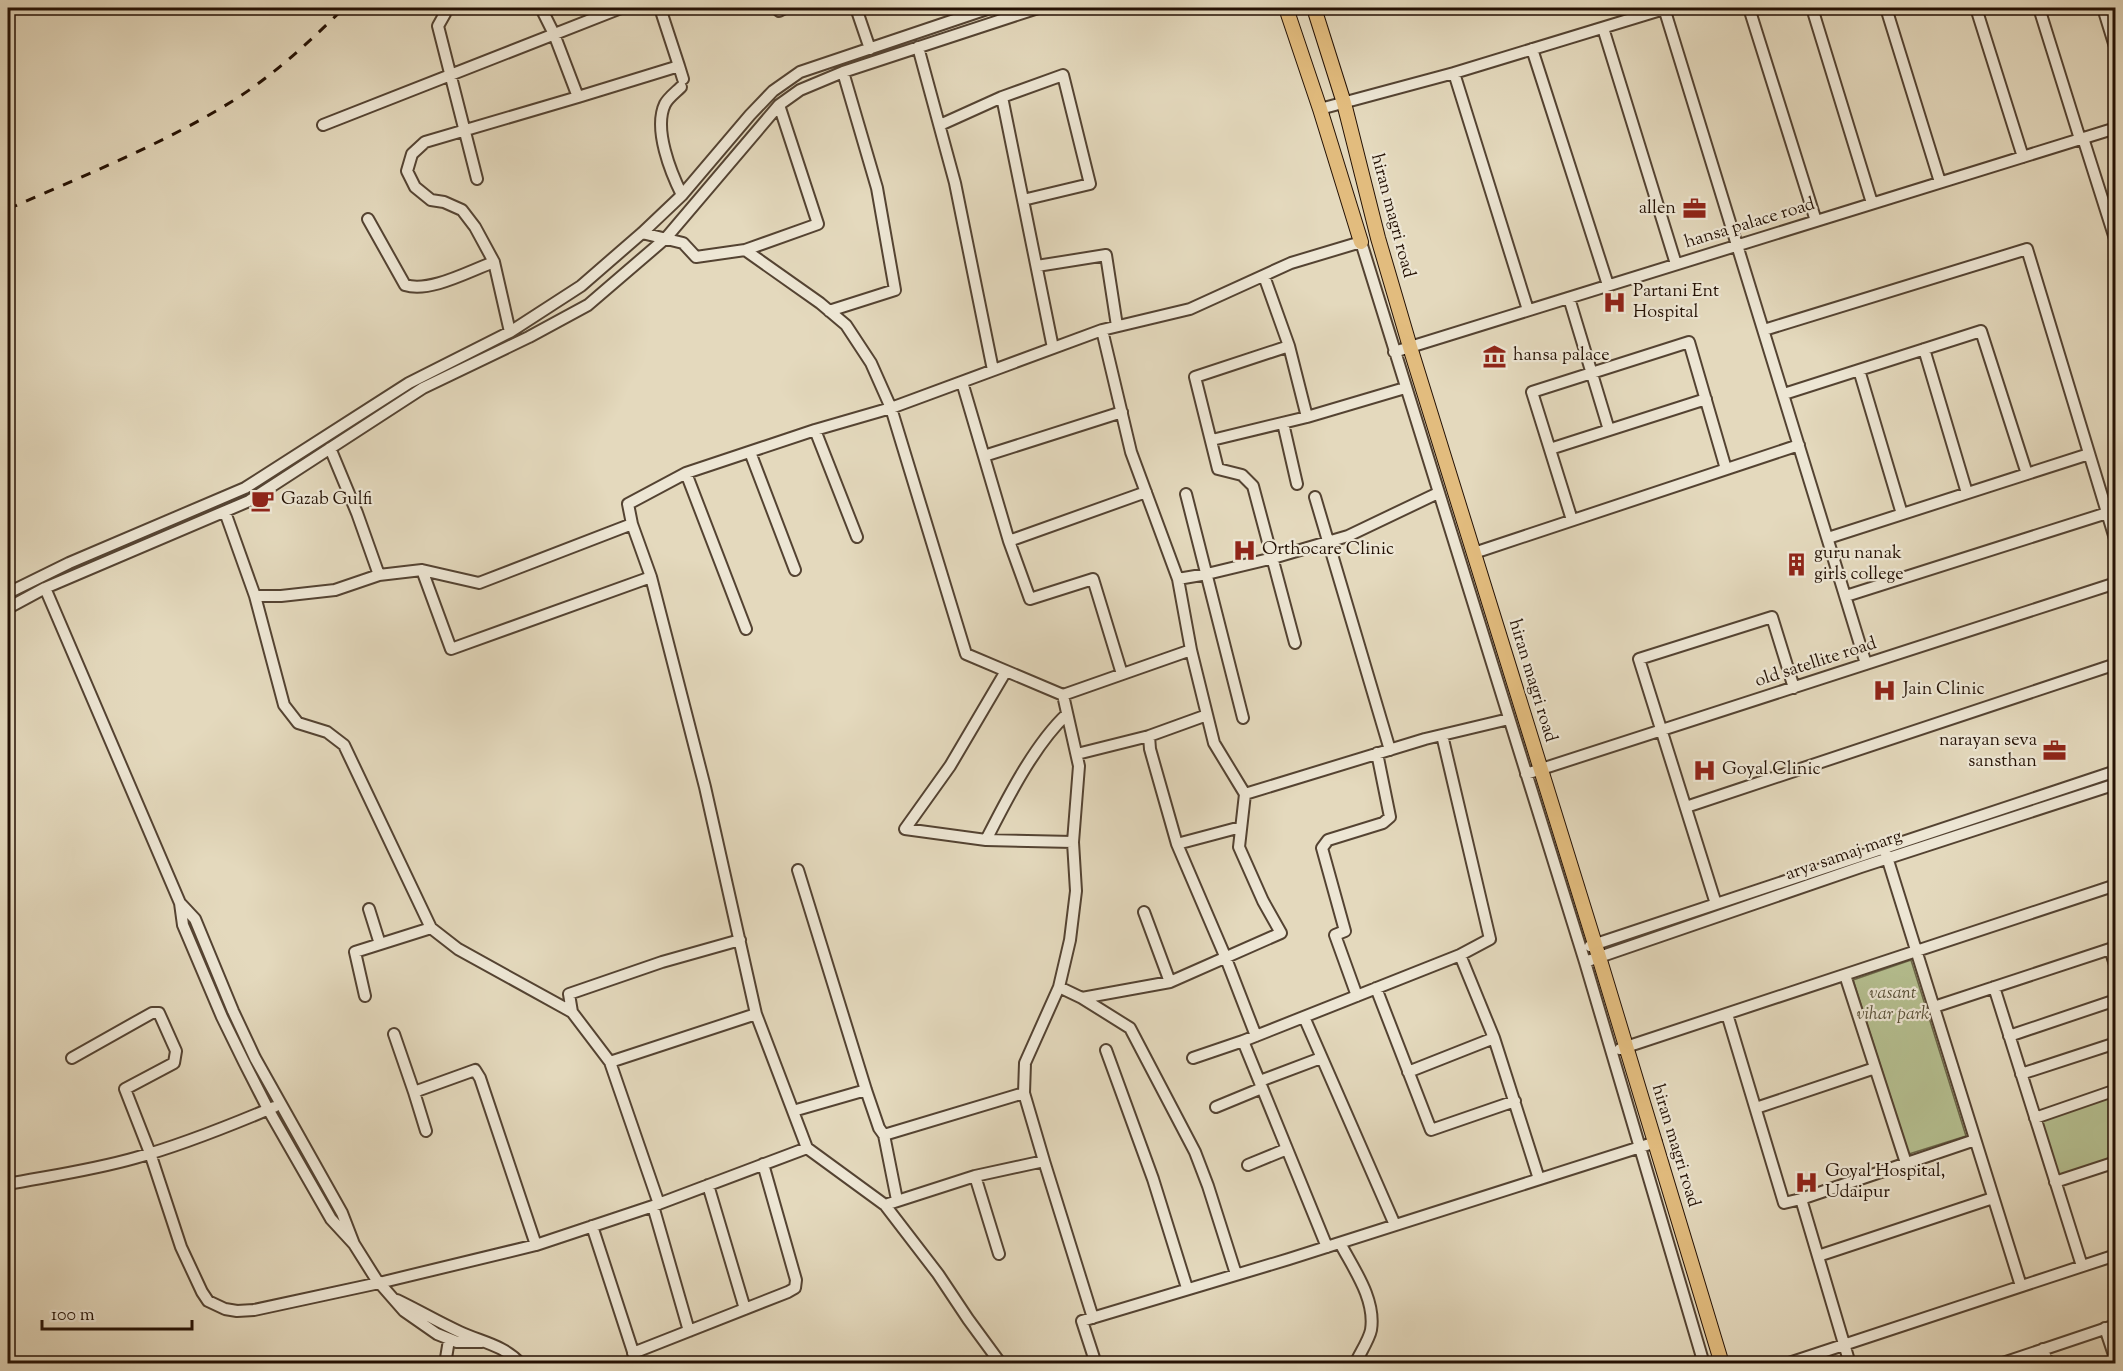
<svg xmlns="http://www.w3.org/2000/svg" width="2123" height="1371" font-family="'Sorts Mill Goudy',serif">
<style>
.green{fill:#b5bf90;stroke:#6c684a;stroke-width:1.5}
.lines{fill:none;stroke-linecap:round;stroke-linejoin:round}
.minor-casing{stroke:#544332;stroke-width:14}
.major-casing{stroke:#241104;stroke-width:16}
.minor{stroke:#ede6d4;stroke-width:10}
.major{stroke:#e2bc7e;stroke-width:14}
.rail{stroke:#241104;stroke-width:3;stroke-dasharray:10 10;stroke-linecap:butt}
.labels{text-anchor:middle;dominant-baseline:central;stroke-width:4.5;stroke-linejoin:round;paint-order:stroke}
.poi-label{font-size:18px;fill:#241104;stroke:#ede6d4;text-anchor:start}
.street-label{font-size:18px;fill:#241104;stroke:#ede6d4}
.park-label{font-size:18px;font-style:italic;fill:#574e35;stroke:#ede6d4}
</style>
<rect width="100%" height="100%" fill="#e4d9bd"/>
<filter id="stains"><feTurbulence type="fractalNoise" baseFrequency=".00333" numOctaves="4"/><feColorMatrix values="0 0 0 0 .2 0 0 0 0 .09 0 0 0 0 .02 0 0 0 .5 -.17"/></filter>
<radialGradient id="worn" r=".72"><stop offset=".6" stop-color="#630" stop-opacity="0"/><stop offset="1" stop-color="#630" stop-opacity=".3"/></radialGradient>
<path class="green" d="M1911,960L1966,1136L1909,1154L1853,980Z
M2115,1095V1157L2058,1176L2042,1121Z"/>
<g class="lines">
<defs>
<path id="minor" d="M451,8L447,10L438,26L477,179
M541,8L554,34L578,97L679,66L660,8
M856,8L870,49
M1664,8L1866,664
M1749,8L1816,221
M1812,8L1872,203
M1886,8L1940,182
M1976,8L2023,157
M2039,8L2080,139
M2103,8L2116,50
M779,11L785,8
M1603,28L1676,264
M918,47L955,183L993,370
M1532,49L1608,285
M679,66L683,79
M1454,73L1528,310
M681,87C676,92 668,98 665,104C653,129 671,173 682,195
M1002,97L1023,200
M1320,109L1454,73L1664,9
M323,125L621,8
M940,125L1002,97L1063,75L1090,184L1023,200L1053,348
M2083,138L2116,242
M368,219L405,285C430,293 469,271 494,262
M642,233L683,243L696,257L745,250L820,303L846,325L871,363L891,408L966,654L1063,695
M745,250L818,224L779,105
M1037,266L1106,255L1117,326
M1264,276L1289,346L1307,417
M1569,298L1609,430
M829,311L895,290L877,188L843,72
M1102,330L1131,452L1178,579
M1764,330L2027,249L2116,542
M510,332L494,262L475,227L462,210L444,202L431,200L415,187L407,171L412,154L425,142L578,97
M1289,346L1195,377L1218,469L1242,475L1253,486L1295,643
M1924,349L1967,493
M1394,352L2116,128
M1859,370L1902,514
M962,382L1009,541L1146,492
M1784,394L1981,331L2027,474
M1283,423L1297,484
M815,430L857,537
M1212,440L1307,417L1405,388
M330,448L357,513L379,575
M1550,449L1706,399
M750,452L795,570
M984,456L1122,412
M686,473L746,629
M1186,494L1243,718
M1315,497L1390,750
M225,512L255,596H281L335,590L379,575L422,570L479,583L632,524L628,504L686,473L815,430L891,408L1102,330L1190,309L1291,263L1361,242L1585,962L1704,1364
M1572,520L1532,392L1689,342L1726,469
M632,524L651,577L705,787L756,1014L807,1148L885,1205L975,1176L1044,1161L1093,1318
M1828,538L2089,454
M1009,541L1030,599L1093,579L1122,674
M1474,553L1799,445
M422,570L451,649L651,577
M45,588L180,903L183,925L222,1017L244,1062L268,1109L331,1219L354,1244
M8,593L69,563L245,488L409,383L510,332L581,286L642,233L682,195L750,115L773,91L800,72L990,8
M255,596L284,705L298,723L327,732L344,745L431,928L458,949L572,1012L610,1062L659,1204
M1846,596L2107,513
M8,608L45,588L249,501L423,388L529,337L588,305L666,238L779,105L800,90L843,72L1038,8
M1191,650L1214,743L1245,794
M1006,671L950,766L905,829L986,840L1073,842
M1149,736L1150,749L1177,844L1225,956L1256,1036
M1077,754L1149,736L1207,715
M1526,774L2116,583
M1686,807L2116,664
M986,840C1007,799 1034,745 1067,714
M1177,844L1241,827
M1886,854L2021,1286
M798,870L866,1090L879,1128L884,1135L897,1200
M181,904L195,919L233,1011L255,1058L342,1213L354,1244L376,1279L404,1311L437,1334L457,1342H482
M1716,904L1639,659L1772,617L1794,688
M369,909L380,944
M1144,912L1170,982
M1590,946L2116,771
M2110,949L2116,968
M1460,955L1494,1038L1539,1179
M1585,962L1861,867L2116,784
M1845,975L1906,1163
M1994,987L2082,1266
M1376,988L1431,1130L1515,1101
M365,996L355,952L431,928
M1357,996L1335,935L1345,931L1322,848L1328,840L1383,823L1390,817L1377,753
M1082,998L1170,982L1281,933L1263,901L1239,847L1245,794L1425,739L1509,719
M1934,1007L2116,947
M572,1012L569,994L662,962L740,940
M1727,1014L1784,1203L1801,1199
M1304,1017L1395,1225
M394,1034L414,1092
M2009,1036L2116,1000
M1620,1049L2116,885
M1106,1050L1153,1179L1187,1288
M72,1058L152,1013H159L176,1051L174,1063L125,1089L150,1153L181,1247L202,1292L208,1301L225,1309L237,1311L254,1310L379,1283L536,1245L653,1206L807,1148
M1193,1058L1243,1041
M610,1062L756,1014
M1408,1072L1494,1038
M2021,1074L2116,1043
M1260,1081L1321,1058
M1216,1107L1262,1088
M1756,1108L1875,1068
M793,1111L866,1090
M2035,1118L2116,1090
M426,1131L414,1092L475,1070L480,1078L536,1245
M884,1135L1024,1093
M1044,1161L1024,1093L1025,1063L1059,987
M1248,1165L1287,1149
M975,1176L999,1254
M2055,1182L2116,1162
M8,1184C50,1176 93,1170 135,1158C182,1145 229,1126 274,1107
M708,1185L745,1309
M885,1205L938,1274L968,1319L1001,1364
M653,1206L689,1331
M592,1226L637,1364
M1340,1243C1353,1268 1376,1299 1371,1330C1369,1340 1360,1353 1355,1364
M1327,1247L1243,1041L1460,955L1490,939L1442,735
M1818,1256L1993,1198
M1236,1274L1208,1186L1195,1152L1130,1028L1082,998L1059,987L1070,940L1076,891L1073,842L1079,766L1063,695L1191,650L1178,579L1207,574L1273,558L1348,536L1438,493
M397,1300C418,1310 438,1322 460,1332C481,1342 504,1345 521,1364
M2105,1328L2116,1361
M2043,1349L2048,1364
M633,1353L788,1292L795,1288L796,1280L763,1164
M376,1363V1364
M447,1364L446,1358L449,1340
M1096,1364L1082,1321L1289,1259L1656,1142
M1786,1364L2116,1255
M1850,1364L1801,1199L1975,1140
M2000,1364L2116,1325"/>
<path id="major" d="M1286,8L1320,109L1361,242
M1314,8L1344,103L1378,238L1410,347L1599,957L1722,1364"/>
</defs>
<use href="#minor" class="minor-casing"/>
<use href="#major" class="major-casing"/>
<use href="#minor" class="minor"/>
<use href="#major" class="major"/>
<path class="rail" d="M8,209C81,177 163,144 231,102C273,76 309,42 344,8"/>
</g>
<defs>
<symbol id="office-bare" viewBox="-9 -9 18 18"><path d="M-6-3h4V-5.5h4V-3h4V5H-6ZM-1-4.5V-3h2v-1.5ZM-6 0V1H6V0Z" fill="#8f2418" stroke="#ede6d4" stroke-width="2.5" paint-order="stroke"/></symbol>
<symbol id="hospital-bare" viewBox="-9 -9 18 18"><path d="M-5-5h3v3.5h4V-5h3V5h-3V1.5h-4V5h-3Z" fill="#8f2418" stroke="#ede6d4" stroke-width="2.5" paint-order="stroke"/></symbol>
<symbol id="museum-bare" viewBox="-9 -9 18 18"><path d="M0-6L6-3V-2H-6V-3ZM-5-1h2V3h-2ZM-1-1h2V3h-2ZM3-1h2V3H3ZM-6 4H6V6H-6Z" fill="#8f2418" stroke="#ede6d4" stroke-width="2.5" paint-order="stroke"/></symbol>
<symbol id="cafe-bare" viewBox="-9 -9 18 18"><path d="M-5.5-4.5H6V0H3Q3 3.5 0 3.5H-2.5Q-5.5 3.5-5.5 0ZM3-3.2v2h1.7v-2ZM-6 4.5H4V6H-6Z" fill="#8f2418" stroke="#ede6d4" stroke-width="2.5" paint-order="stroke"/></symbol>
<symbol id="building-bare" viewBox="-9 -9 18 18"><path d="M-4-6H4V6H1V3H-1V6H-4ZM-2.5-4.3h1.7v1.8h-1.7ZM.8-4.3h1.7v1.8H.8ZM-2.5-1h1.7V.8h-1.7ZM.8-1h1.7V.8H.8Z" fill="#8f2418" stroke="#ede6d4" stroke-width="2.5" paint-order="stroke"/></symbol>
</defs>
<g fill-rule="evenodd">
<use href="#office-bare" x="1678" y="192" width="33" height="33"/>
<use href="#hospital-bare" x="1598" y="286" width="33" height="33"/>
<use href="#museum-bare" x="1478" y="340" width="33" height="33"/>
<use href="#cafe-bare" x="246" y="484" width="33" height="33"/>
<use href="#hospital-bare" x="1228" y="534" width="33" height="33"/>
<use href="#building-bare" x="1780" y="548" width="33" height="33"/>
<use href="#hospital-bare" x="1868" y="674" width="33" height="33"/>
<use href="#office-bare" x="2038" y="734" width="33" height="33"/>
<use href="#hospital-bare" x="1688" y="754" width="33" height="33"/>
<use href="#hospital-bare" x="1790" y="1166" width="33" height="33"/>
</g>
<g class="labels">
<g class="poi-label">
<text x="1676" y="209" text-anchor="end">allen</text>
<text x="1633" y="292">Partani Ent<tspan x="1633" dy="21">Hospital</tspan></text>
<text x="1513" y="356">hansa palace</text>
<text x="281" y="500">Gazab Gulfi</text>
<text x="1262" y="550">Orthocare Clinic</text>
<text x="1814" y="554">guru nanak<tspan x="1814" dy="21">girls college</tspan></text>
<text x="1903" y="690">Jain Clinic</text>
<text x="2037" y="741" text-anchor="end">narayan seva<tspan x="2037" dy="21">sansthan</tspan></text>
<text x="1722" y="770">Goyal Clinic</text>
<text x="1825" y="1172">Goyal Hospital,<tspan x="1825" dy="21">Udaipur</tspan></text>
</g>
<g class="street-label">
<text transform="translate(1392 216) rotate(75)">hiran magri road</text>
<text transform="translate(1750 224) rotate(-17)">hansa palace road</text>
<text transform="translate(1816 663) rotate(-18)">old satellite road</text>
<text transform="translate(1532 681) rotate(73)">hiran magri road</text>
<text transform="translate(1844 856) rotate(-19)">arya samaj marg</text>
<text transform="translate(1675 1146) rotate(73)">hiran magri road</text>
</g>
<g class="park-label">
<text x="1893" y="994">vasant<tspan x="1893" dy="21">vihar park</tspan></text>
</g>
</g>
<rect width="2123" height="1371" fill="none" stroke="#e4d9bd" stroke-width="30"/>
<rect x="9" y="9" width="2105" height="1353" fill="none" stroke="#241104" stroke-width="3"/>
<rect x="15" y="15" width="2093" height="1341" fill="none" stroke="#241104" stroke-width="1.5"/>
<path d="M42 1320v9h150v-9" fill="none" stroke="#241104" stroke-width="3"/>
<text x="51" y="1320" font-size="18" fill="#241104" stroke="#ede6d4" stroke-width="4.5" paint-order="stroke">100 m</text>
<rect width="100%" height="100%" filter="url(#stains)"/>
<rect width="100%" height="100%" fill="url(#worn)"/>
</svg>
